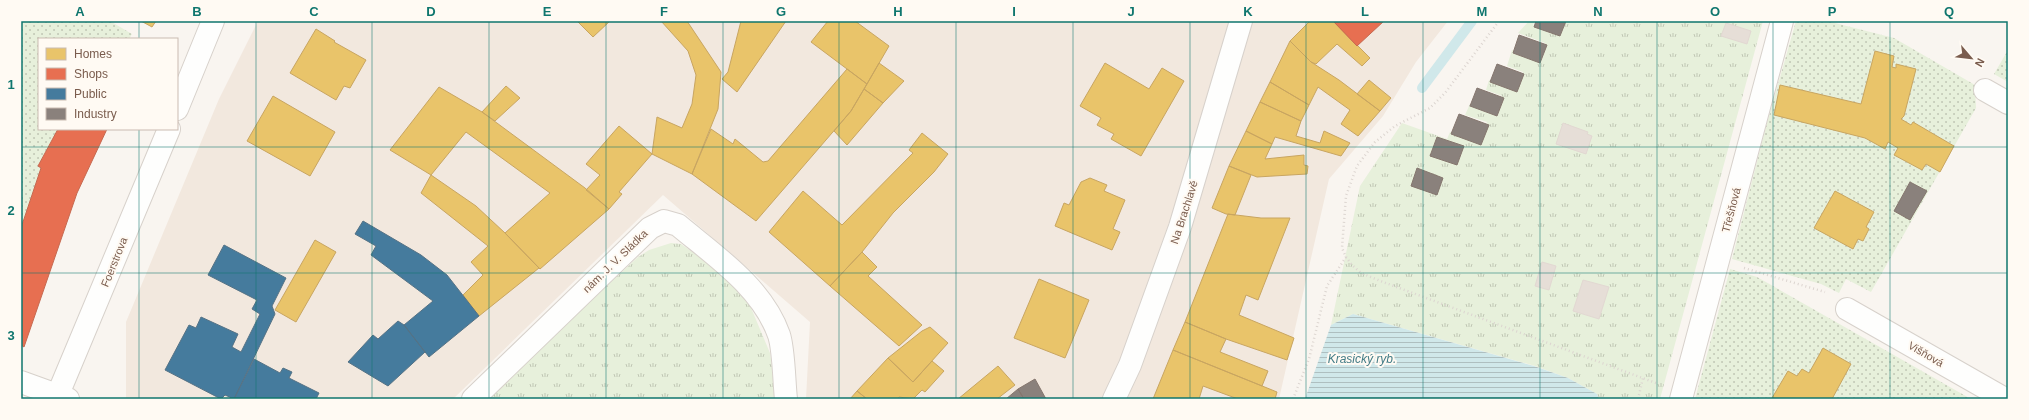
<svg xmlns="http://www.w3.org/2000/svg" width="2029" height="420" font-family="Arial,sans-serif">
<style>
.residential{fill:#f2e8de}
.grass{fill:url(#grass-tufts)}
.park{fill:url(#park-dots)}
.water{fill:url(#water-rules)}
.homes{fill:#e9c46a;stroke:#c8a561}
.shops{fill:#e76f51;stroke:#c66950}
.public{fill:#457b9d;stroke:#557285}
.industry{fill:#8a817c;stroke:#85766e}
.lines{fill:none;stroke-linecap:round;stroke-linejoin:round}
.stream{stroke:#d0e8ea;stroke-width:10}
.building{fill:#e6ded7;stroke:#e2d8d2}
.minor-casing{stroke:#d7d1cb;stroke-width:24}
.path{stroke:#dcd5d0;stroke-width:2.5;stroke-dasharray:1 3;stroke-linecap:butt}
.minor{stroke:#fefefd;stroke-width:22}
.grid{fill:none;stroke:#0f766e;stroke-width:1;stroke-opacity:0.55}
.labels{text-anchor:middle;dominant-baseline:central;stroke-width:4;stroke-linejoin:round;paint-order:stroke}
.street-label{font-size:11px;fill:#7a5c4d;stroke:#fffaf3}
.water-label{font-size:12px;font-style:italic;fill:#437c86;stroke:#fffaf3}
.neatline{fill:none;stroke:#0f766e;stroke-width:1.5}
.grid-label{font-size:13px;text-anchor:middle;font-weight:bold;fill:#0f766e}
</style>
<defs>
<pattern id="grass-tufts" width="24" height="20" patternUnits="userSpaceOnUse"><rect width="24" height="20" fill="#e7f0db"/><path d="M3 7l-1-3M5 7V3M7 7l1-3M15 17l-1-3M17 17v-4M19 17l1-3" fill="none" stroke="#c0c6b4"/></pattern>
<pattern id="park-dots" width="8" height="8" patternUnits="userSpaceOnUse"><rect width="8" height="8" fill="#e7f0db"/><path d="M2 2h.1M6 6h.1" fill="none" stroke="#c0c6b4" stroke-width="1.8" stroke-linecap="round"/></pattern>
<pattern id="water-rules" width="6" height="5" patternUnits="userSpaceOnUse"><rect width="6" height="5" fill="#d0e8ea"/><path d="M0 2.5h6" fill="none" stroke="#aebfc0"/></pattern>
</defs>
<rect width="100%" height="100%" fill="#f9f5f0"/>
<path class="residential" d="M258,21H1448L1416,62L1383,116L1329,179L1279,399H806L810,322L663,195L453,399H126V322L219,99Z"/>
<path class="grass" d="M1529,21H1535L1533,25L1559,34L1564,21H1763L1660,399H1599L1597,394L1568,378L1535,366L1353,314L1331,325L1360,186L1402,123L1447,139L1450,132L1480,143L1487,122L1465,115L1470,104L1496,114L1502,96L1486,90L1489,80L1517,90L1523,72L1507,66L1512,50L1539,60L1545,43L1518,33Z
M671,243L681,244L711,265L740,288L749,303L770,353L777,399H485L638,257L649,250Z"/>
<path class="park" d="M21,21H110L132,34L129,39H39V129H58L38,166L41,168L21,228Z
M1796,21H1827L1894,38L1975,85L1976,108L1871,292L1846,279L1839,293L1821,284L1732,259L1767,123Z
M2008,50V82L1994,74Z
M1730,269L1757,277L1971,399H1695Z"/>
<path class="water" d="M1353,314L1534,366L1568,378L1597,394L1599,399H1305L1331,325Z"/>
<path class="homes" d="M141,21H156L152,27Z
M577,21H610L593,37Z
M661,21H687L721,72L718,109L692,174L652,154L657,117L682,128L692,104L696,75L688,51Z
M741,21H786L737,92L722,79L728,72Z
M828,21H855L889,46L867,84L811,42Z
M1310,21H1333L1370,58L1362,66L1337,44L1316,64L1311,62L1290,41Z
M316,29L335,41L334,42L366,60L350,88L344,86L336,100L290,73Z
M1290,41L1311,62L1339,80L1380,111L1358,136L1341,124L1350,110L1318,87L1309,105L1270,82Z
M1875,51L1894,56L1892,67L1896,68V64L1916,69L1904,116L1901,119L1911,125L1913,122L1954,146L1940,172L1926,164L1922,170L1894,155L1898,148L1888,142L1885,149L1865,138L1774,115L1780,85L1861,104Z
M879,63L904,81L883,103L864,89Z
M1105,63L1149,89L1162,68L1184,81L1141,156L1111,139L1114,134L1097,125L1101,118L1080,106Z
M847,69L867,84L851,111L756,221L692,174L711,129L733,144L735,139L763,162L768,161Z
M1369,80L1391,98L1380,111L1357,94Z
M1270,82L1309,105L1301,121L1260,102Z
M506,86L520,98L495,121L482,112Z
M439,87L482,112L585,188L609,209L540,269L505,233L550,193L466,132L431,175L390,150Z
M864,89L883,103L847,145L834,131L851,111Z
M273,96L335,132L310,176L247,141Z
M1260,102L1301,121L1296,136L1320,143L1324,131L1350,143L1341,156L1275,137L1272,144L1246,131Z
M619,126L652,154L619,192L622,194L609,209L586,190L600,175L586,164Z
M1246,131L1272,144L1265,159L1304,155V165L1308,166L1307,174L1257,177L1229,166Z
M922,133L948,154L934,172L893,213L862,252L830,286L769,232L803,191L842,225L913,153L909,150Z
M1229,166L1251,175L1235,215L1226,214L1212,208Z
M431,175L476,206L505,233L539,268L479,316L463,295L483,275L471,262L488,246L421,193Z
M1090,178L1107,185L1104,191L1125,200L1113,229L1120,232L1112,250L1055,226L1064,203L1069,205L1081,182Z
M1835,191L1874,212L1866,227L1869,229L1863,241L1858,239L1853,249L1814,228Z
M1228,214L1261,218H1290L1258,300L1246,295L1239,315L1294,338L1287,360L1226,339L1185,322Z
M315,240L336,252L296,322L275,310Z
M862,252L877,267L868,276L922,325L899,346L830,286Z
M1039,279L1089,300L1065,358L1014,338Z
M1185,322L1226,339L1220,352L1268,371L1262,386L1173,350Z
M930,327L948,343L913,382L888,358L922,331Z
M1823,348L1851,364L1832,399L1772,398L1788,371L1797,376L1802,369L1809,373Z
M1173,350L1277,392L1275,399H1238L1203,386L1199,399H1153Z
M888,358L913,382L932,361L944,371L925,392L922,390L913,399L899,397L898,399H867L857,391Z
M998,366L1015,385L997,399H958Z
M857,391L867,399H850Z"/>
<path class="shops" d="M1333,21H1384L1357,46Z
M58,129H107L77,193L24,347L21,345V228L41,168L38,166Z"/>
<path class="public" d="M363,221L421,255L447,275L479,316L429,357L404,325L433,301L371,255L376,246L355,234Z
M224,245L286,278L272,306L275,314L234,399L225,395L221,399L165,370L189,325L196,328L201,317L238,334L232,347L241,352L260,314L252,309L257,300L208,275Z
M398,321L404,325L425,352L388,386L348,362L373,335L378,339Z
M254,359L280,373L283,368L292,372L289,378L319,393L316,399H234Z"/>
<path class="industry" d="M1536,21H1566L1560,36L1534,27Z
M1519,35L1547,45L1540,63L1513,53Z
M1497,64L1524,74L1517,92L1490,82Z
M1477,88L1504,98L1497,116L1470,106Z
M1459,114L1489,125L1481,145L1451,134Z
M1437,137L1464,146L1457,165L1430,156Z
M1417,168L1443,178L1437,195L1411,186Z
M1910,182L1927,191L1910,220L1894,211Z
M1035,379L1046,399H1024L1018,389Z
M1018,389L1024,399H1006Z"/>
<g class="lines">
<path class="stream" d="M1422,88L1472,21"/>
</g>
<path class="building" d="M1726,23L1751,31L1747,44L1721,36Z
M1563,123L1588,132L1587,134L1592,136L1586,154L1556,144Z
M1542,262L1556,266L1549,290L1535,286Z
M1583,280L1609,287L1599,319L1573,311Z"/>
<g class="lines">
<defs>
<path id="minor" d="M1985,90L2008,103
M177,109L213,21
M1847,309L2005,399
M21,382L68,399
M56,399L169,129
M473,399L650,228L664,221L678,225C715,256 762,287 779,335C784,350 784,382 786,399
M1114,399L1130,365L1180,227L1241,21
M1681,399L1782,21"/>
</defs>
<use href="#minor" class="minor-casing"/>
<path class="path" d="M1499,21L1445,93L1430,108L1395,126L1375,142L1357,166L1346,196L1342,248L1346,257L1352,265L1361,273L1383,282L1656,383
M1744,268L1825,292
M1293,399L1309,359L1327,286L1346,257
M1638,399L1643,378"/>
<use href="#minor" class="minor"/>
</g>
<path class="grid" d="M139,21V39M256,21V399M372,21V399M489,21V399M606,21V399M723,21V399M839,21V399M956,21V399M1073,21V399M1190,21V399M1306,21V399M1423,21V399M1540,21V399M1657,21V399M1773,21V399M1890,21V399M139,129V399M21,147H2008M21,273H2008"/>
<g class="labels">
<g class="street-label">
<text transform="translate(1731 210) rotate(-75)">Třešňová</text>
<text transform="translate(1184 212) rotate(-72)">Na Brachlavě</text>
<text transform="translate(615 261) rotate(-44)">nám. J. V. Sládka</text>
<text transform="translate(114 262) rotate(-68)">Foerstrova</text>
<text transform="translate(1926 354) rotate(30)">Višňová</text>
</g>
<g class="water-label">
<text x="1362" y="359">Krasický ryb.</text>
</g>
</g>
<rect width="2029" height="420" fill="none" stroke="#fffaf3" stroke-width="44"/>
<rect x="38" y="38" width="140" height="92" fill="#fffaf3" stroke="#cabbb1"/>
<rect x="46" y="48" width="20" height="12" fill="#e9c46a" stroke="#cabbb1"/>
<text x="74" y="58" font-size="12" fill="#7a5c4d">Homes</text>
<rect x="46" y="68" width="20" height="12" fill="#e76f51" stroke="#cabbb1"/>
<text x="74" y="78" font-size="12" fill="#7a5c4d">Shops</text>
<rect x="46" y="88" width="20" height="12" fill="#457b9d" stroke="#cabbb1"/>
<text x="74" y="98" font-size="12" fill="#7a5c4d">Public</text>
<rect x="46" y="108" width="20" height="12" fill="#8a817c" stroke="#cabbb1"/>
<text x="74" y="118" font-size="12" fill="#7a5c4d">Industry</text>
<g transform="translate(1971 58) rotate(118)" stroke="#fffaf3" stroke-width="3" paint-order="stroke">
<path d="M0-3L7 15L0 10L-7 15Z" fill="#7a5c4d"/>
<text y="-6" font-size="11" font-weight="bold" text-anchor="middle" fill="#7a5c4d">N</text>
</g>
<rect x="22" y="22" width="1985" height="376" class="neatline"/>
<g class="grid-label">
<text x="80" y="16">A</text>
<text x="197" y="16">B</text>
<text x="314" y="16">C</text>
<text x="431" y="16">D</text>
<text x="547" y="16">E</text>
<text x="664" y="16">F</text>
<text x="781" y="16">G</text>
<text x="898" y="16">H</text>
<text x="1014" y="16">I</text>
<text x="1131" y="16">J</text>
<text x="1248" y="16">K</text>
<text x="1365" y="16">L</text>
<text x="1482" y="16">M</text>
<text x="1598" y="16">N</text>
<text x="1715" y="16">O</text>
<text x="1832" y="16">P</text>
<text x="1949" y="16">Q</text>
<text x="11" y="89">1</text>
<text x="11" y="215">2</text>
<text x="11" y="340">3</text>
</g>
</svg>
